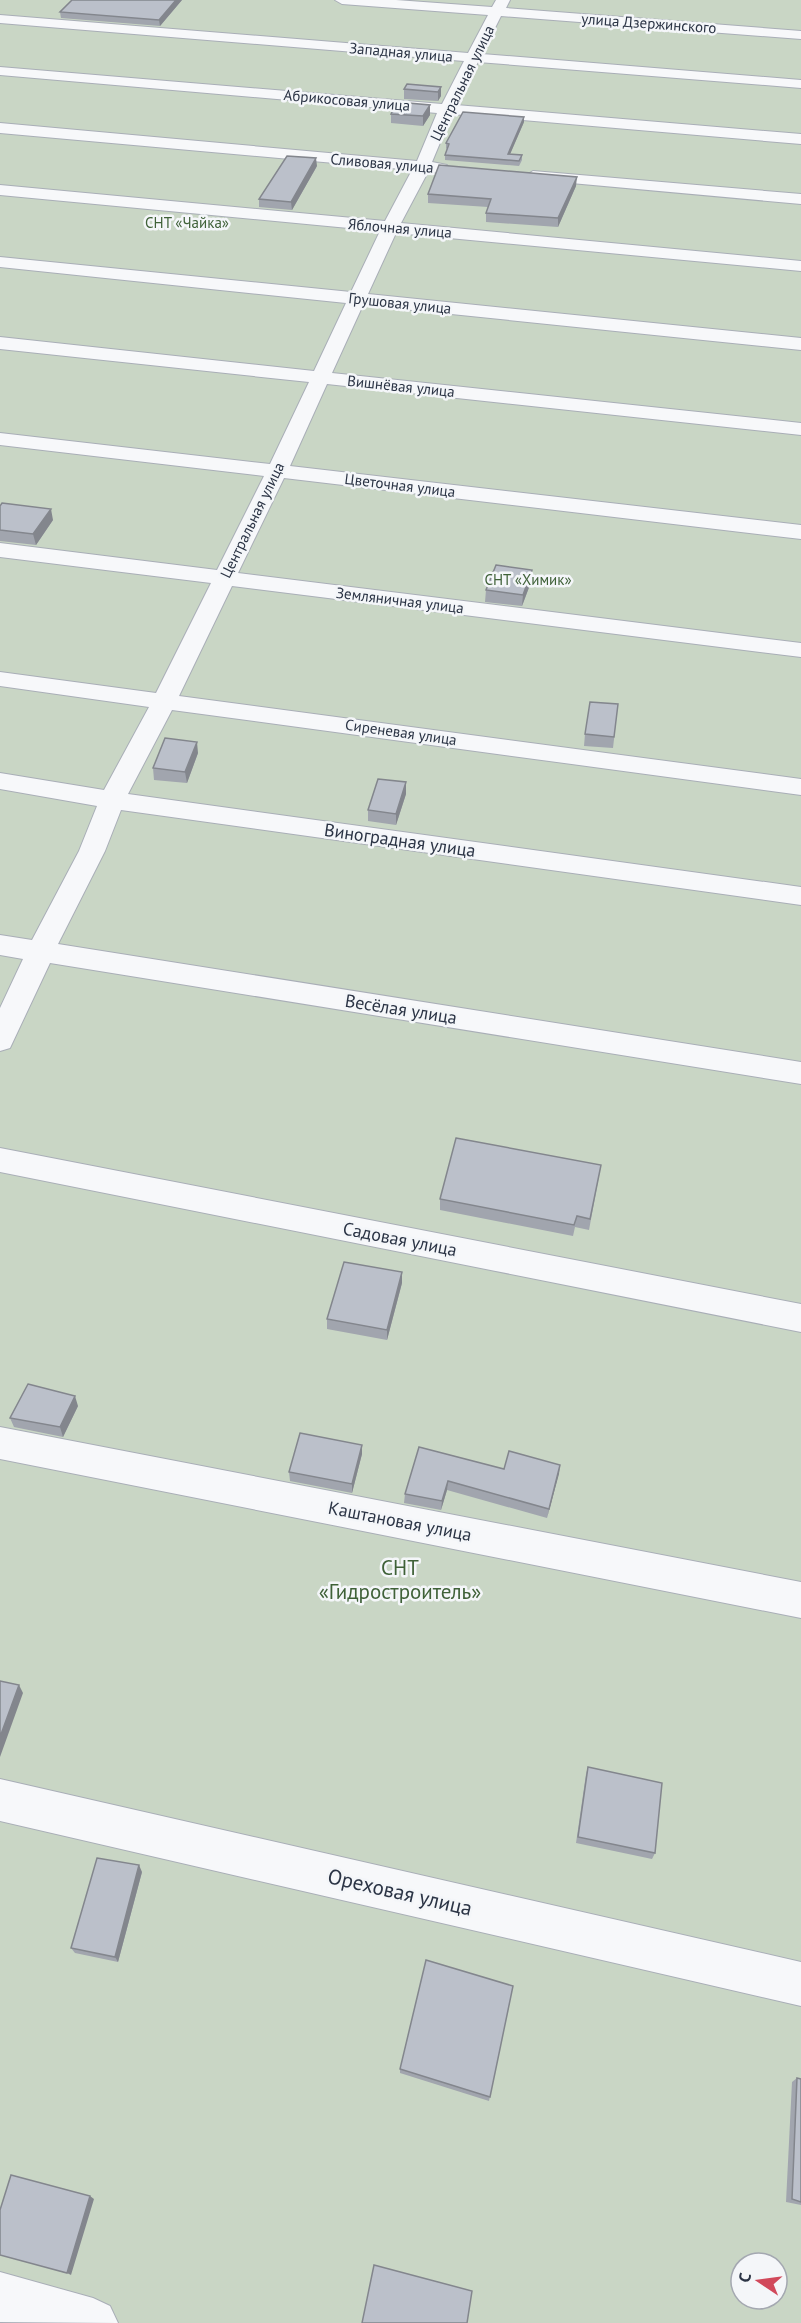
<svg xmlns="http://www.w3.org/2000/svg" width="801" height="2323" font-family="'PT Sans',sans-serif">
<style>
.green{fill:#c9d6c5;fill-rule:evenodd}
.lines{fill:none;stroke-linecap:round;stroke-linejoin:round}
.street-casing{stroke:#a9aeb7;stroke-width:2}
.street{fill:#f7f8fa;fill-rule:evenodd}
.wall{fill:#a1a5ae}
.shaded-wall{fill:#83868d}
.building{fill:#bbc0ca;stroke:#83868d;stroke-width:1.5}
.labels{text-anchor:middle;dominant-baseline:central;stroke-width:5;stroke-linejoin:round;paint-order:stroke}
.far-street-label{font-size:15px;fill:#2b3445;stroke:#f4f6f9}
.far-park-label{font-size:15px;fill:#3f6138;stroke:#f4f6f9}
.street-label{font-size:18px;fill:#2b3445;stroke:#f4f6f9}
.near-park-label{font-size:21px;fill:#3f6138;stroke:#f4f6f9}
.near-street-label{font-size:21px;fill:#2b3445;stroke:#f4f6f9}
</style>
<rect width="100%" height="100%" fill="#e4e7ec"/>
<path class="green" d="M0,0H801V2323H0ZM741,2263H777V2299H741Z"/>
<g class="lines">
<defs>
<path id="street" d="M335,0H396L492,7L496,0H510L506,8L801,31V39L501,16L482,54L801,80V88L478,62L456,105L801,134V144L452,114L432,162L447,165L449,168L441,173L428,172L401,223L801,261V271L396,233L368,294L801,338V350L363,305L332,373L801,423V435L327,384L290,466L801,525V539L284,478L238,573L801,643V657L232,586L179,696L801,779V795L172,710L128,794L801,887V905L121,810L105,851L58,944L801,1062V1084L50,963L10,1048L0,1051V1008L23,959L0,955V935L32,940L79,851L97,806L0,789V773L104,790L149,707L0,686V672L156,693L211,583L0,557V543L217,570L264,476L0,445V433L270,464L309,382L0,349V337L314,371L346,303L0,267V257L351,292L380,231L0,195V185L385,221L412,170L0,133V123L417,161L437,113L0,75V67L442,104L464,61L0,23V15L468,53L488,15L342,4Z
M533,171L801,194V204L527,179L525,176Z
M0,1148L801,1304V1332L0,1172Z
M0,1427L801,1582V1618L0,1459Z
M0,1779L801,1962V2006L0,1821Z
M0,2272L93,2298L110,2306L118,2323L0,2322Z"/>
</defs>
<use href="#street" class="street-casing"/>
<use href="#street" class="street"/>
</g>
<path class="wall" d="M182,0L160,26L61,18L60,12Z
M441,87V96L438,101L404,99V89Z
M391,114L430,115L423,126L391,123Z
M524,122L510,154L522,155V160L519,166L445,160V155L447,149L446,148V143Z
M317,166L292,210L259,207V199Z
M576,186L558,227L486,222V213L488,207L428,203V194Z
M0,506L53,520L36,545L0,541Z
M532,570L531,582L522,606L485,602L486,590Z
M618,704L613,748L584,746L585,734Z
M198,753L187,783L154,780L153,768Z
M406,782V794L396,825L368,821V810Z
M601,1165L589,1230L575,1227L573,1236L440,1210V1199Z
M402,1283L387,1340L327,1329V1319Z
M78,1406L63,1437L14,1427L10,1418Z
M419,1447L504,1469L560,1465L547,1518L447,1490L441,1510L404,1503L405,1494Z
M362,1454L352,1493L290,1481L289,1472Z
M588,1767L655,1853L652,1859L576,1843L586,1774Z
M142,1872L118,1962L75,1953L71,1948Z
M513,1986L489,2101L400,2073V2069Z
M797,2078L801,2079V2205L786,2202L792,2082Z"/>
<path class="shaded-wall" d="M176,0H182L160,26L159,20Z
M441,87V96L438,101V92Z
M430,105V115L423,126V116Z
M524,117V122L508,159V154Z
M316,158L317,166L292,210L291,202Z
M577,177L576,186L558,227V218Z
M51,509L53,520L36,545L33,534Z
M532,570L531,582L522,606L523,595Z
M197,742L198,753L187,783L185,772Z
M406,782V794L396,825V814Z
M402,1272V1283L387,1340V1330Z
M75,1396L78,1406L63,1437L60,1427Z
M362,1445V1454L352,1493V1484Z
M560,1465L559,1474L547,1518L549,1509Z
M448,1481L447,1490L441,1510L442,1501Z
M19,1685L23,1693L0,1757V1737Z
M139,1865L142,1872L118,1962L115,1957Z
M90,2196L94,2199L71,2275L67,2273Z"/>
<path class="building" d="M72,0H176L159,20L60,12Z
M407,84L441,87L438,92L404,89Z
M397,102L430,105L423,116L391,114Z
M463,112L524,117L508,154L522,155L519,161L445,155L449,144L446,143Z
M287,156L316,158L291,202L259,199Z
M439,165L577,177L558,218L486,213L491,199L428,194Z
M2,503L51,509L33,534L0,530V506Z
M496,565L532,570L523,595L486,590Z
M590,702L618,704L614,737L585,734Z
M165,738L197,742L185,772L153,768Z
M378,779L406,782L396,814L368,810Z
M456,1138L601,1165L590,1219L577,1216L574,1225L440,1199Z
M344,1262L402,1272L387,1330L327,1319Z
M28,1384L75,1396L60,1427L10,1418Z
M300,1433L362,1445L352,1484L289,1472Z
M419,1447L504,1469L509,1451L560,1465L549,1509L448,1481L442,1501L405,1494Z
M0,1681L19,1685L0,1737Z
M588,1767L662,1783L655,1853L578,1837Z
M97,1858L139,1865L115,1957L71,1948Z
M426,1960L513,1986L490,2097L400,2069Z
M797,2078L801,2079V2202L792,2199Z
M11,2175L90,2196L67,2273L0,2255V2210Z
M374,2265L472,2291L467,2323H362Z"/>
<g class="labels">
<g class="far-street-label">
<text transform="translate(649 23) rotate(4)">улица Дзержинского</text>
<text transform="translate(401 52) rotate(5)">Западная улица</text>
<text transform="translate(462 83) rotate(-64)">Центральная улица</text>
<text transform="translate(347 100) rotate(5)">Абрикосовая улица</text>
<text transform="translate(382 163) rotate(5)">Сливовая улица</text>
<text transform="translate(400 228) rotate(5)">Яблочная улица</text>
<text transform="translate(400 303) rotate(6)">Грушовая улица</text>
<text transform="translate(401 386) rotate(6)">Вишнёвая улица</text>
<text transform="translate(400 485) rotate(7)">Цветочная улица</text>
<text transform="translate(252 520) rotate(-64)">Центральная улица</text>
<text transform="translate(400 600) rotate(7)">Земляничная улица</text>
<text transform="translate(401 732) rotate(8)">Сиреневая улица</text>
</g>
<g class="far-park-label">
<text x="187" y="222">СНТ «Чайка»</text>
<text x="528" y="579">СНТ «Химик»</text>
</g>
<g class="street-label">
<text transform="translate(400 840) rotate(8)">Виноградная улица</text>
<text transform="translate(401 1009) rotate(9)">Весёлая улица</text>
<text transform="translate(400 1239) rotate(11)">Садовая улица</text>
<text transform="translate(400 1521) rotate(11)">Каштановая улица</text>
</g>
<g class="near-park-label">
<text x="400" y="1567">СНТ<tspan x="400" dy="24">«Гидростроитель»</tspan></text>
</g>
<g class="near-street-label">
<text transform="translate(400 1892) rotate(13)">Ореховая улица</text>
</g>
</g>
<g transform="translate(759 2281) rotate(283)"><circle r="28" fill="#f4f6f9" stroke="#a4a8b1" stroke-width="1.5"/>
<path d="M0-4.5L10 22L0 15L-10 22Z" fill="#d1495b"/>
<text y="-9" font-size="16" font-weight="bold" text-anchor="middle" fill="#2b3445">С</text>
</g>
</svg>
